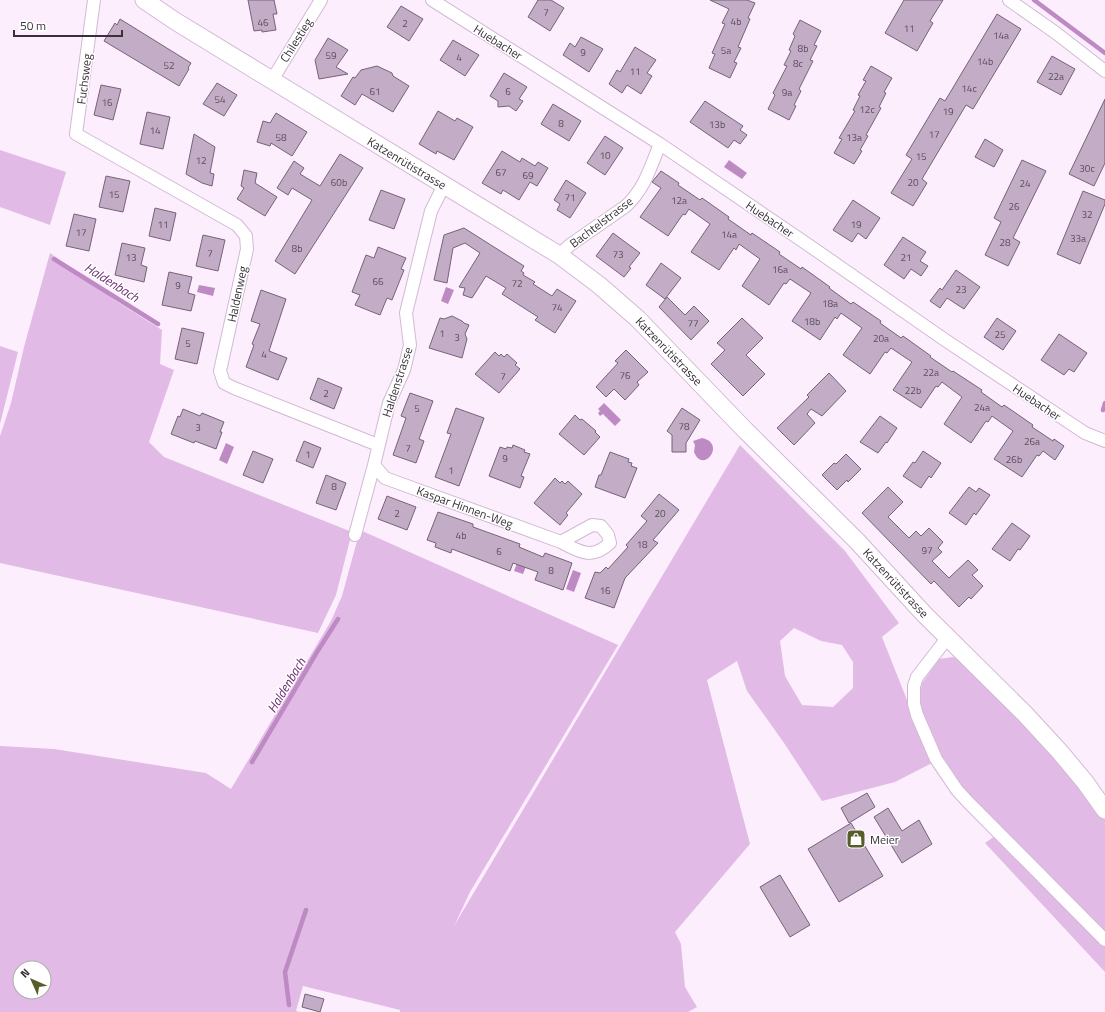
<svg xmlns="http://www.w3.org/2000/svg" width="1105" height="1012" font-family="'Titillium Web',sans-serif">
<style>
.green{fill:#e1bae6;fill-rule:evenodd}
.water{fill:#be8ac4}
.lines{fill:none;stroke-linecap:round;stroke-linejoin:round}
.stream{stroke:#be8ac4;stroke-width:4.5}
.building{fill:#c3acc6;stroke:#776279}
.street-casing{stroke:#d1b9d4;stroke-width:14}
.secondary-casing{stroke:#d1b9d4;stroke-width:19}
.street{stroke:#fff;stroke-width:12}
.secondary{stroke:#fff;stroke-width:17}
.labels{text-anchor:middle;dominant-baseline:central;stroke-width:3;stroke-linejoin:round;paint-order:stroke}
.number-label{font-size:10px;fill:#5c4f5d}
.street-label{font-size:12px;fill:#39303a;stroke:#fff}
.poi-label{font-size:12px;fill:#39303a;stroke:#fff;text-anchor:start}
.water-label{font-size:13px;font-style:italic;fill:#6b2b73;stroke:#fff}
</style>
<rect width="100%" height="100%" fill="#fdeefe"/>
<path class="green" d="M0,150L66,172L50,225L0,207Z
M50,253L116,301L162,330L160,364L174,370L149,442L164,457L352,532L336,595L318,633L0,563V436L11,403L24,347Z
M0,346L18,352L0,424Z
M740,445L845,551L899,623L882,637L932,763L895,782L822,801L784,743L747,691L737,661L707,680L750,844L675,932L681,944L685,987L697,1007L688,1012H400V1010L303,986L296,1011L300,1012H0V746L54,749L206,773L231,789L331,621L342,596L360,530L618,645L470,892L454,926ZM794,628L821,641L842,645L853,662V688L833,707L802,705L785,676L780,641ZM20,968H44V992H20Z
M953,657L963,661L1105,810V972L985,843L1002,831L966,795L941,759L918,703L922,683L939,659Z"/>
<path class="water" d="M729,160L747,173L742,179L724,167Z
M199,285L215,288L213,296L197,292Z
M446,287L454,290L448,304L441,301Z
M604,403L621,420L615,426L603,414L600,416L598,413L600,411L598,409Z
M702,438C727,443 703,475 694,452L695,445L693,441Z
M226,443L234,447L227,464L219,460Z
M522,550L531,554L523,574L514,571Z
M573,570L581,573L574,592L566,589Z"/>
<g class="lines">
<path class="stream" d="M1034,0L1105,53
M54,259L158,324
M1103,410L1105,403
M252,762L317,652L338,619
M289,1005L285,972L306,910"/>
</g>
<path class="building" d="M248,0H274L277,14H273L276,30L262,32V30L254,31Z
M538,0H551L564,8L550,31L528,17Z
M710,0H747L755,3L748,18L750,19L738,47L741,48L734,62L737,63L730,78L709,68L715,54L712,53L725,24L722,23L729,9Z
M904,0H943L930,21L933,23L917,51L885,33Z
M401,6L423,19L409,41L387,27Z
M997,14L1021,29L973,109L966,105L922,179L927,183L913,206L891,193L912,159L906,155L940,98L945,101Z
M120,19L191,63L188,68L189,69L179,86L104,41L115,23L117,25Z
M800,20L821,31L814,45L817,46L810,60L813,61L799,89L801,91L794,105L796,106L789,120L768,109L775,95L773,93L787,66L784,65L791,51L789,50L795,36L793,34Z
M581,37L603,49L589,72L563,55L570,43L575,47Z
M328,38L348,50L336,67L348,74L319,79L315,60Z
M453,40L479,55L465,76L440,60Z
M635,47L656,60L647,73L652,76L641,94L627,85L622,93L609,84L617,70L620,72Z
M1052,56L1075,69L1061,95L1037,82Z
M377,66L392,73L393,76L409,86L393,112L362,94L355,105L341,96L353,77L355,78L361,70Z
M871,66L892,78L884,92L886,93L879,107L881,108L866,135L868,136L860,150L862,151L854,164L834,153L842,139L839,138L855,111L853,110L860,96L858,95L866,81L863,80Z
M504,73L527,87L519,99L523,101L516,111L509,106L498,107V101L490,96Z
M217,83L237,95L224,116L203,104Z
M101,85L121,89L113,120L94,115Z
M1105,99V163L1094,186L1069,174Z
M705,101L743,126L740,130L747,135L740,144L734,140L728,148L690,122Z
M553,104L581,121L569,141L541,124Z
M438,111L455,121L457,118L473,127L454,160L437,151L436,154L419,144Z
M147,112L170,117L163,149L140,144Z
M276,113L307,132L292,156L271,143L270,146L257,142L263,121L270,123Z
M194,134L215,147L210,173L214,174L212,186L202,183L186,174Z
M605,136L623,148L605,175L587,163Z
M985,139L1003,150L994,167L975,157Z
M502,151L520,162L522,158L535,166L538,162L548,168L537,186L530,182L519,200L503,190L501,194L482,183Z
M340,154L363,168L295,274L275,261L312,200L292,188L288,195L277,188L294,161L304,168L300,174L320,186Z
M1022,160L1046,171L1013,238L1020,242L1008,266L985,255L1001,222L994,218Z
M244,170L257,173L255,183L277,197L265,216L237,199L244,188L241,186Z
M661,171L679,183L678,185L700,200L702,198L729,217L728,219L751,235L752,233L780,252L779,254L801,269L802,267L830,287L829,288L851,304L853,302L881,321L880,323L901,338L903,336L931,356L930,357L952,372L953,371L982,390L981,392L1002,407L1004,405L1033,425L1032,427L1053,441L1054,439L1064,446L1055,460L1043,451L1039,456L1037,455L1022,477L994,459L1013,431L992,416L988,422L986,421L971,443L944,424L962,397L942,382L938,387L936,386L921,408L893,390L912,362L891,348L887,353L885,352L870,374L843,355L862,328L841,313L837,319L835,317L820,340L792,321L811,293L790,279L786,284L784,283L769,305L742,286L760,259L739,244L736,250L734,248L719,270L691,252L710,224L689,209L685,215L683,214L668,236L640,217L661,188L652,182Z
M106,176L130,181L123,212L99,207Z
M566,180L586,193L570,218L557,210L560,204L554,200Z
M381,190L405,199L394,229L369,220Z
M1083,191L1105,200V204L1080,264L1057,254Z
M853,200L880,218L866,239L858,233L852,242L833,230Z
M155,208L176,213L170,241L149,236Z
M74,214L96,219L89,251L66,246Z
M464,228L524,266L521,271L524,273L523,275L535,282L533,284L552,296L557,289L576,301L555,333L535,320L538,317L502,294L506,288L486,276L472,298L463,295L465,288L459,287L480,253L465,243L453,248L447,283L434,280L444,235Z
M613,233L640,253L629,267L631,268L624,277L596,256Z
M203,235L225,240L218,271L196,266Z
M903,237L926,252L920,261L928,266L921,276L911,269L904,279L884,265Z
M122,243L145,248L141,265L147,267L144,282L115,275Z
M378,247L406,258L401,269L404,270L392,300L387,298L380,315L355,305L360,295L352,292L366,255L374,258Z
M661,263L681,278L665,299L646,285Z
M956,270L980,287L964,309L947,298L940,308L930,301L940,288L942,290Z
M169,272L192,277L188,293L195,295L191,311L162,305Z
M261,290L286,299L269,351L287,358L278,380L246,367L254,345L252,344L260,324L251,321Z
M667,297L685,315L694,306L709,321L691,340L659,307Z
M452,316L462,321L464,323L469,325L465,334L467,339L462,358L429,348L440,318L444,319Z
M742,318L763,338L746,355L765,374L743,396L711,364L725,350L717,343Z
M997,318L1016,331L1003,350L984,337Z
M182,328L204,333L197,364L175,359Z
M1059,334L1087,353L1074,372L1069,369L1064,375L1041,360Z
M626,350L648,372L637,382L639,385L625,400L614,389L606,397L596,387L618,363L615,361Z
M495,352L499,356L501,354L504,357L507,354L517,363L515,365L520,369L499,393L475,374Z
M829,373L846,391L822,416L811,409L807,414L815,423L794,445L777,428L809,397L807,395Z
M318,378L342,388L334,409L310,399Z
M410,393L433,401L419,439L424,441L416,463L393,455L406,418L401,416Z
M456,408L484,418L459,486L435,477L451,434L447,433Z
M682,408L700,420L686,443V452H672V435L667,431Z
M183,409L200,416L202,413L224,422L220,432H222L216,449L195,441L194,443L171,434L178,416L180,417Z
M575,415L580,420L582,419L596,431L595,432L600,437L584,455L559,434Z
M880,416L897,428L887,443L886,442L878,453L860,442Z
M304,441L321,448L313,468L296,461Z
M513,445L525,450L524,452L530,454L521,476L524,477L520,488L489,476L500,447L506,449L507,447L512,448Z
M253,451L273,459L263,483L243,475Z
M923,451L941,463L931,478L929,476L921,488L903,476L913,462L915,463Z
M610,452L629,459L628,462L632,463L631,466L637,468L625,498L595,487L599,475H601Z
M846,454L861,469L848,482L847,480L837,490L822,475L834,463L836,464Z
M326,475L346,483L336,510L316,503Z
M555,478L560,483L562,481L565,484L568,481L582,494L566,513L568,515L560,525L534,503Z
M888,487L903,502L888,517L909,538L916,531L921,536L929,528L943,542L938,548L942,552L932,561L949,578L968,560L978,570L972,575L983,586L971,599L969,597L959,607L934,581L931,584L862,513Z
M969,487L976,492L979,488L990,495L976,515L974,513L966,525L949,513Z
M659,494L679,510L653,540L658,543L625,578L614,608L585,598L595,572L600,573L606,567L608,569L628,547L626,545L647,521L641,516Z
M387,496L416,507L407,530L378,519Z
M438,512L473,524V527L520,544L519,547L543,557L545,553L572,563L563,590L535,580L538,572L513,563L510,571L452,549L451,553L435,547L436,543L427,540Z
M1012,523L1030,536L1020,550L1018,549L1010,561L992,549Z
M867,793L875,807L849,823L841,808Z
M888,808L902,831L919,820L932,844L902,863L874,817Z
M851,823L883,876L839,902L808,849Z
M780,875L810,925L790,937L760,887Z
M305,994L324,999L320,1012L302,1007Z"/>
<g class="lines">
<defs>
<path id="street" d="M94,0L76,134L237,225L246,236L247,249L220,371L224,383L234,388L378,445
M432,0L660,144L807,244L945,340L1085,433L1105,441
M1009,0L1056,33L1105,71
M270,79L277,72L321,0
M559,255L570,245L626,206C645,188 650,168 660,144
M374,465L385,478L561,542C580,552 592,560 610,543L608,535L601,526L592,525L561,542
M355,535L374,465L389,403L404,370L410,345L406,313L431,211L444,185
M948,637L917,677L914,686V704L917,715L936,759L957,790L968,802L1105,940"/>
<path id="secondary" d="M144,0L175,21L270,79L559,255L599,285L638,319L746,431L857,541L924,614L1025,714L1060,752L1085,782L1105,810"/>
</defs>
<use href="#street" class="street-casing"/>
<use href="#secondary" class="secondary-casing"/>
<use href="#street" class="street"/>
<use href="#secondary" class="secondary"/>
</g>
<defs>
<symbol id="shop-square" viewBox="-11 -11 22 22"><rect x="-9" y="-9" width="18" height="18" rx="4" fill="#595d2b" stroke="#fff"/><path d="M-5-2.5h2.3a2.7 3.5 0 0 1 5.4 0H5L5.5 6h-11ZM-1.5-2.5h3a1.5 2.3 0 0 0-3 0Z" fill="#fff"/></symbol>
</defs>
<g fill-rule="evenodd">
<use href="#shop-square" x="845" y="828" width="22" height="22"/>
</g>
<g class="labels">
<g class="number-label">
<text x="546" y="12">7</text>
<text x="736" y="21">4b</text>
<text x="263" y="22">46</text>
<text x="405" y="23">2</text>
<text x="909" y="28">11</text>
<text x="1001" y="35">14a</text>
<text x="803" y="48">8b</text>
<text x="726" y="50">5a</text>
<text x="583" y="52">9</text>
<text x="331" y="55">59</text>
<text x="459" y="57">4</text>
<text x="985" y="61">14b</text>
<text x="798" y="63">8c</text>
<text x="169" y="65">52</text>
<text x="635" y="71">11</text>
<text x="1056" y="76">22a</text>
<text x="969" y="88">14c</text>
<text x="375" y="91">61</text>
<text x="508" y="91">6</text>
<text x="787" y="92">9a</text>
<text x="220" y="99">54</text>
<text x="107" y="102">16</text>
<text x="867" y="109">12c</text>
<text x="948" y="111">19</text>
<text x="561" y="123">8</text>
<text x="717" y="124">13b</text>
<text x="155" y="130">14</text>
<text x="934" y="134">17</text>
<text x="281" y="137">58</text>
<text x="854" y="137">13a</text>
<text x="605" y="155">10</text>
<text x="921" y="156">15</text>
<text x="201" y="160">12</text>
<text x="1087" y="168">30c</text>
<text x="501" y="172">67</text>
<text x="528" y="175">69</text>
<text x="339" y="182">60b</text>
<text x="913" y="182">20</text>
<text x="1025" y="183">24</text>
<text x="114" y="194">15</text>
<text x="570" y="197">71</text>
<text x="679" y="200">12a</text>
<text x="1014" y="206">26</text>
<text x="1087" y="214">32</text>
<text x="163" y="224">11</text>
<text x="856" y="224">19</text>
<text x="81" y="232">17</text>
<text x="729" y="234">14a</text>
<text x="1078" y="238">33a</text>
<text x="1005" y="242">28</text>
<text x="297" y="248">8b</text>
<text x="210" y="253">7</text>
<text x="618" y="254">73</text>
<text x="131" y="257">13</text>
<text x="906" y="257">21</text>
<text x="780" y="269">16a</text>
<text x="378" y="281">66</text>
<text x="517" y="283">72</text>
<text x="178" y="285">9</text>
<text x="961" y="289">23</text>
<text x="830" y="303">18a</text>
<text x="557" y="307">74</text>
<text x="812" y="321">18b</text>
<text x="693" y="323">77</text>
<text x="442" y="333">1</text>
<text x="1000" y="334">25</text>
<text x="457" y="337">3</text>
<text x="881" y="338">20a</text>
<text x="188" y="343">5</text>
<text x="264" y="354">4</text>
<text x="931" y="372">22a</text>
<text x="625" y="375">76</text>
<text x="503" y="376">7</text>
<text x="913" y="390">22b</text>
<text x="326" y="393">2</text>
<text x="982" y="407">24a</text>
<text x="417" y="408">5</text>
<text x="684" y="426">78</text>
<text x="198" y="427">3</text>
<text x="1032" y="441">26a</text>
<text x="408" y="448">7</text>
<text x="308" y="454">1</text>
<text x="505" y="458">9</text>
<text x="1014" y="459">26b</text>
<text x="451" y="470">1</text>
<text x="334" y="486">8</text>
<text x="397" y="513">2</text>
<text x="660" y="513">20</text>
<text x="461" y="535">4b</text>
<text x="642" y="544">18</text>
<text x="927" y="550">97</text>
<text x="499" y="551">6</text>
<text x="551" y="570">8</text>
<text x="605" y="590">16</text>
</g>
<g class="street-label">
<text transform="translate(296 40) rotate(-58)">Chilestieg</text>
<text transform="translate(498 42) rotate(32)">Huebacher</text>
<text transform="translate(84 79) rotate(-83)">Fuchsweg</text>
<text transform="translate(407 163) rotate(31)">Katzenrütistrasse</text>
<text transform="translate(770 219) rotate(34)">Huebacher</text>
<text transform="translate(601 222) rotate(-37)">Bachtelstrasse</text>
<text transform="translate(237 294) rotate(-78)">Haldenweg</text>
<text transform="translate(669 351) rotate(46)">Katzenrütistrasse</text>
<text transform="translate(397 382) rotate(-72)">Haldenstrasse</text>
<text transform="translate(1037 402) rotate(34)">Huebacher</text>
<text transform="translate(465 507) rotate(20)">Kaspar Hinnen-Weg</text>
<text transform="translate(896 583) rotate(47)">Katzenrütistrasse</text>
</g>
<g class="poi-label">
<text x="870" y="839">Meier</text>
</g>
<g class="water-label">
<text transform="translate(112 282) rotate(32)">Haldenbach</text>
<text transform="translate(286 685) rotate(-59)">Haldenbach</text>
</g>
</g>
<g transform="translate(32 980) rotate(315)"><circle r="19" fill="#ffffff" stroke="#b0acb0"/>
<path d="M0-3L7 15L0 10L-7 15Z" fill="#595d2b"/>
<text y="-6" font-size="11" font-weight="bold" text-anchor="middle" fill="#39303a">N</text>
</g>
<path d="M14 30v6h108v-6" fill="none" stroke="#39303a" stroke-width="2"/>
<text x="20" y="30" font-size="12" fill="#39303a" stroke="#ffffff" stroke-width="3" paint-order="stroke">50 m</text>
</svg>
